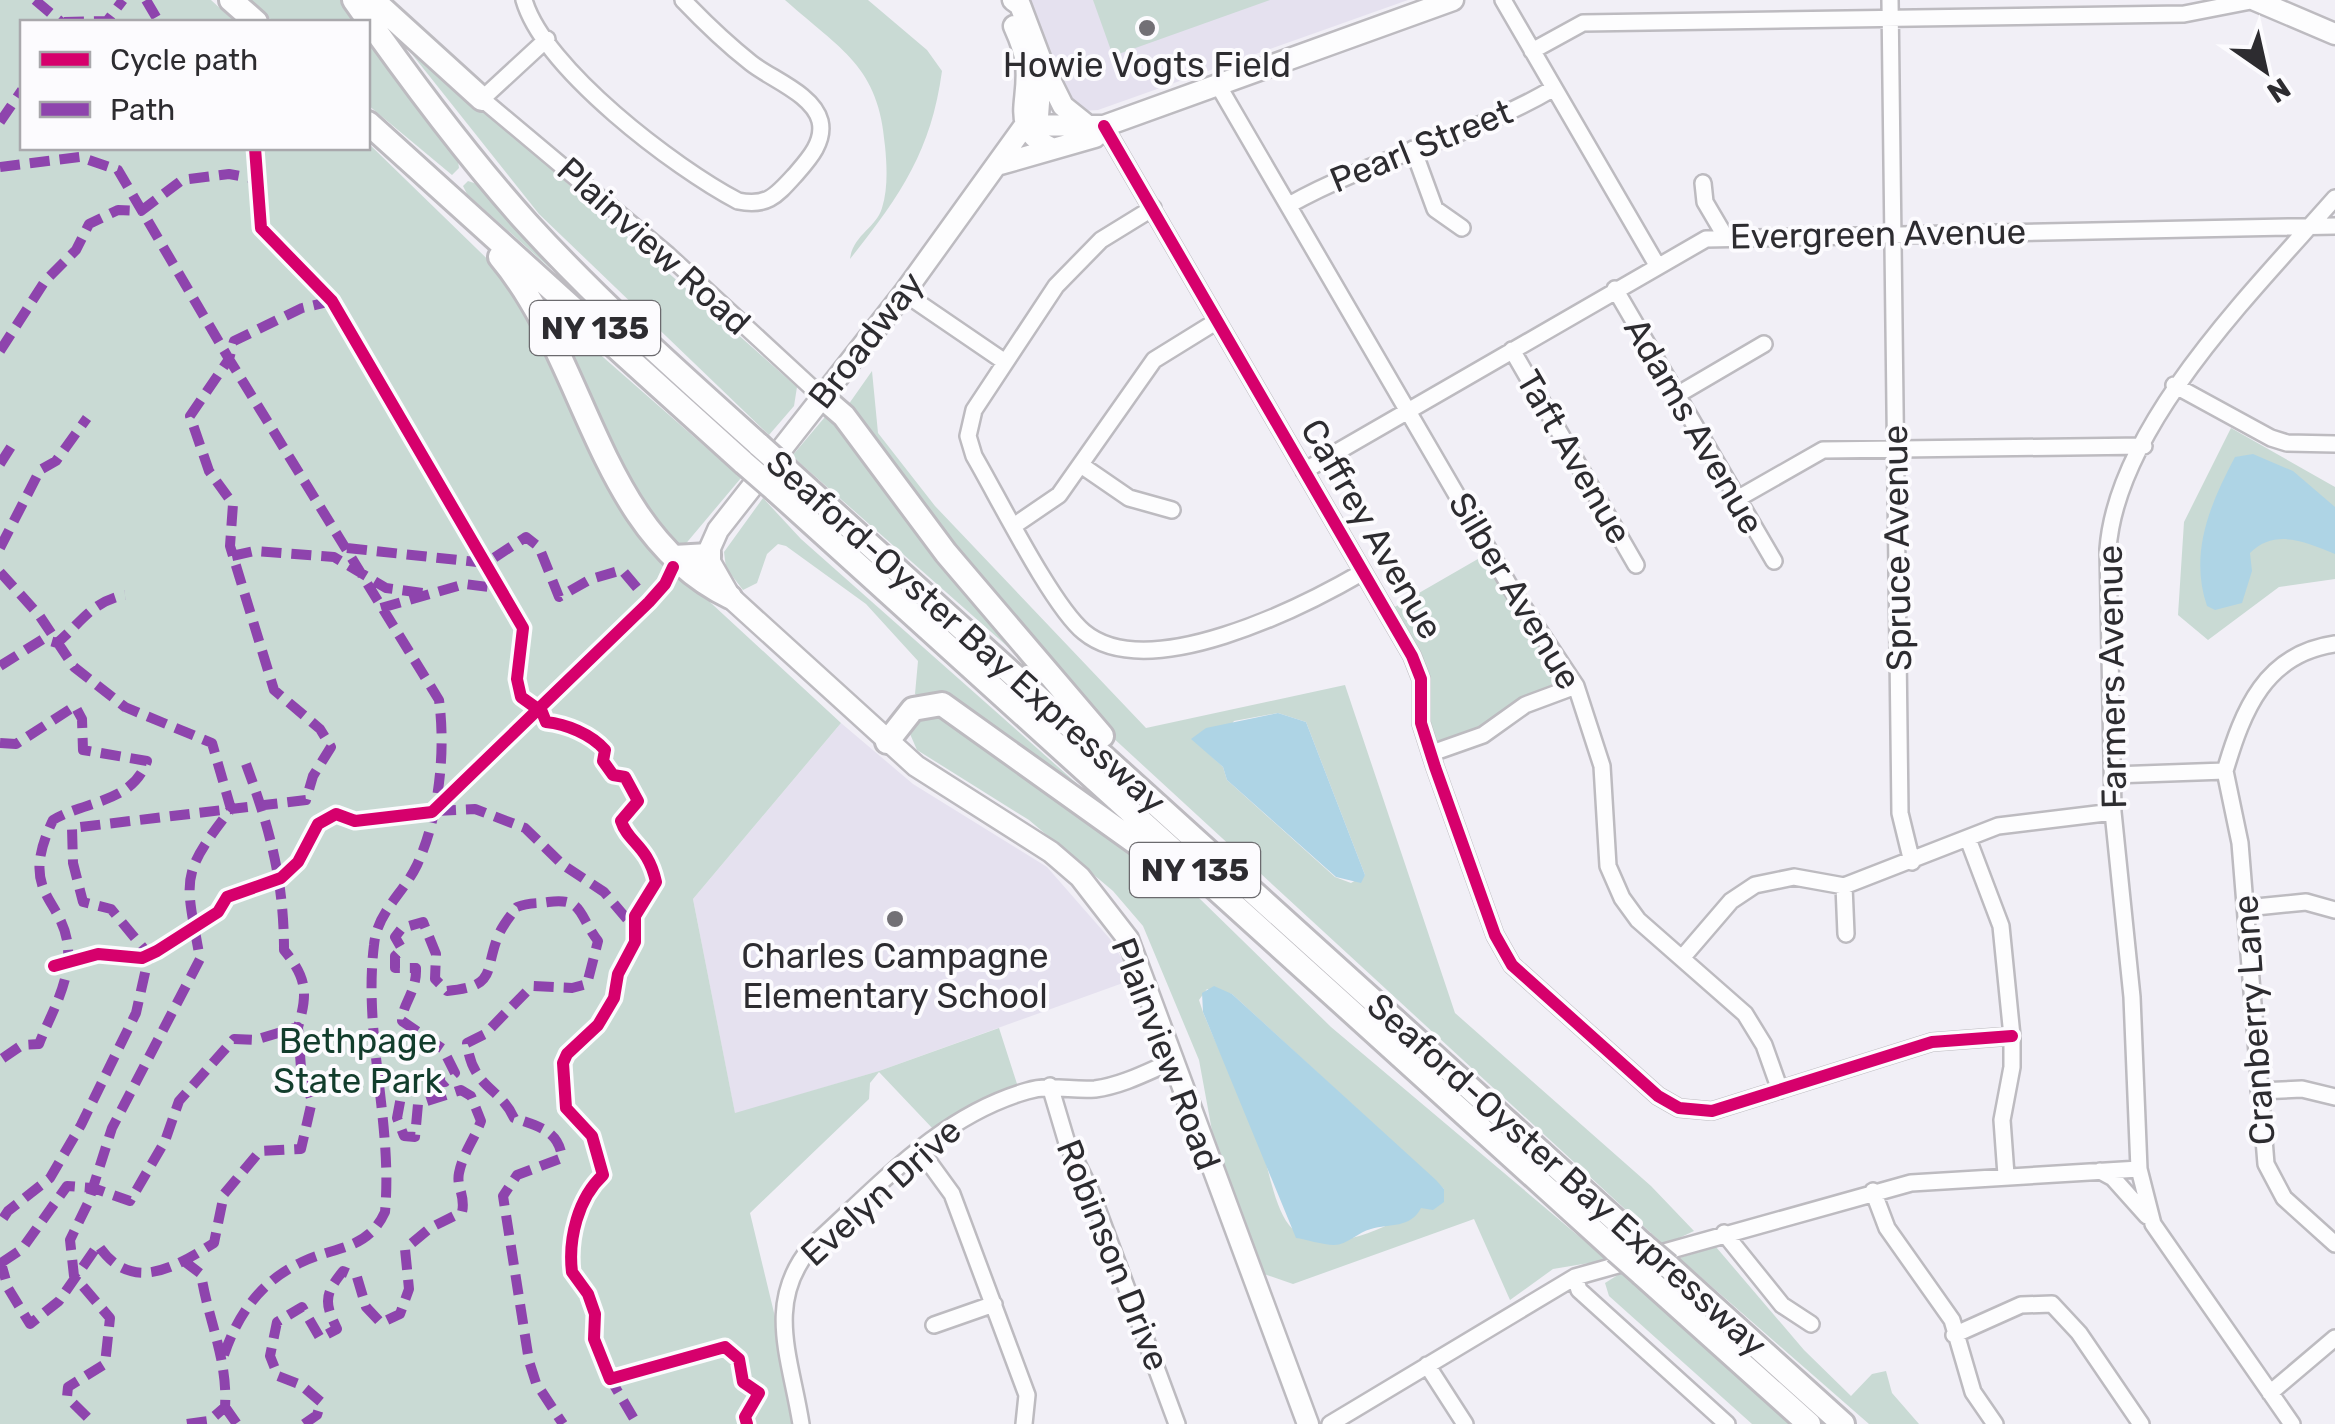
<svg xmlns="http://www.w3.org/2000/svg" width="2335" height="1424" font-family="Rubik,sans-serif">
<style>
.built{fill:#e5e1ef}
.green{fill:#c9dad4;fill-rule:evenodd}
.water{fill:#aed4e5}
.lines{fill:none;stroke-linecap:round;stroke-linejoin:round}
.minor-casing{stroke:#bdbbc0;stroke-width:20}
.major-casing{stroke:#bdbbc0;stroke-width:25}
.highway-casing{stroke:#bdbbc0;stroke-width:28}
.minor{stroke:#fdfdfe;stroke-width:15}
.major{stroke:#fdfdfe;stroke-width:20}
.highway{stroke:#fdfdfe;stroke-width:22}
.highway-bridge-casing{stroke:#bdbbc0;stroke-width:28;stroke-linecap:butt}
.highway-bridge{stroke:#fdfdfe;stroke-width:22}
.quiet{stroke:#8e44ad;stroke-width:10;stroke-dasharray:20 10;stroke-linecap:butt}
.cycleway-casing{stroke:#fcfbfe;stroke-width:19}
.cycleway{stroke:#d6006c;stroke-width:12}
.poi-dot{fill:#727075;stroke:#fcfbfe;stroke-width:4}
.labels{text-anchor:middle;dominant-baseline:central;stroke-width:8;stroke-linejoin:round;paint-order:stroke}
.shield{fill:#fcfbfe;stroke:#6b6a6e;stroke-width:2.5}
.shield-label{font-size:32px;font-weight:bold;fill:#2d2c30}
.poi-label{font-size:35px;fill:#2d2c30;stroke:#fcfbfe}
.street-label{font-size:35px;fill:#2d2c30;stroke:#fcfbfe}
.park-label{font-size:35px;fill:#123d2c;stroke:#fcfbfe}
</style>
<rect width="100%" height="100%" fill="#f1eff6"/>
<path class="built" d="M1020,0H1408L1098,110L1083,111L1073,106Z
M841,723L913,784L1047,867L1110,939L1134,979L879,1071L735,1114L693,899Z"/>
<path class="green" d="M0,0H211L235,22H22V148H368V143L512,283L659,555L841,723L693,899L735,1113L879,1071L999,1028L1019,1090L952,1115L934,1130L879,1072L870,1083L869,1099L750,1213L776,1321L793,1424H0Z
M249,0H340L356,22H274Z
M785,0H868L927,50L942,71C931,152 900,196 850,259C853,235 876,228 882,208C888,189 887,166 885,146C879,66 841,50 785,0Z
M1093,0H1270L1113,56Z
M388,24L797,387L794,406L769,435L539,214Z
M368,39L458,161L459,168L452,175L368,105Z
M468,181L480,185L551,269L467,194L463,186Z
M555,315L741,478L678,553L639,505L551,316Z
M872,371L878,433L935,506L1146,728L1345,685L1455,1013L1651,1186L1694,1231L1664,1245L1097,723L846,408ZM1278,713L1306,722L1365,875L1351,883L1335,877L1227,780L1223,767L1209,754L1234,721Z
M830,411L1032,668L792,456Z
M2231,428L2335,487V579L2279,587L2208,640L2178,615L2184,522Z
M763,498L801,539L1118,820L915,694L918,661L866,604L786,546L778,544L767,554L757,583L743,590L726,568L724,552Z
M1490,552L1576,686L1432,753L1421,679L1386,612Z
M928,712L946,716L1198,897L1331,1027L1607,1260L1553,1269L1510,1300L1474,1219L1293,1284L1258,1272L1222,1185L1199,1060L1143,926L1113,891L1029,820L917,750L907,727ZM1207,989L1232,994L1444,1189C1414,1216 1322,1268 1289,1225C1274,1206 1269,1169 1261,1146C1244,1101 1221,1057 1203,1012L1199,1000Z
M1716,1247L1804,1350L1851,1396L1872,1374L1886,1371L1892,1393L1919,1424H1869L1679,1258Z
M1621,1273L1790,1424H1752L1609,1296L1605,1283Z"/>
<path class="water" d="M2253,454L2293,471L2335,507V554C2306,542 2275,528 2250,553L2252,571L2242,603L2215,610L2207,606C2189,553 2210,504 2235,457Z
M1278,713L1306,722L1365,875L1361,883L1336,877L1227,780L1223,767L1191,739L1206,728Z
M1214,986L1232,994L1436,1180L1444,1189V1202L1433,1210L1421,1208C1410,1229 1390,1223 1371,1229C1358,1232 1347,1245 1334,1245C1323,1245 1305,1239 1296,1238L1203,1012L1202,993Z"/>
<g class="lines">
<defs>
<path id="minor" d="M524,0C544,69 675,168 738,201C767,207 776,196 795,175C808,160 825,142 820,121C813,94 771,79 751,63C727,44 704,22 683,0
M1503,0L1657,265
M1890,0L1900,813L1912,862
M547,39L482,99L668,255L822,397
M1532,51L1583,23L2184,14L2256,0
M1218,85L1512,590L1576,686L1602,766L1608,866L1622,898L1638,920L1745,1014L1764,1045L1780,1090
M1104,126L1412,656L1421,679V723L1435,767L1495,935L1512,965L1658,1096L1679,1108L1712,1111L1932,1042L2012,1036
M1413,149L1435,209L1462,228
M1703,183L1705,202L1725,236
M1289,205C1374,157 1470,138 1554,88
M1153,208L1101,240L1056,286L974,410L968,436L974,456C998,497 1052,606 1084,632C1148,685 1301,608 1363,572
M1615,289L1774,561
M904,293L1005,362
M1512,350L1636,565
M2174,385L2271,438L2287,443L2335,444
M1677,395L1764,344
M1081,465L1129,498L1172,510
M1304,471L1706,239L2335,226
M1737,499L1823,450L2144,446
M1015,525L1059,495L1154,360L1217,321
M1432,753L1483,735L1525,705L1576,686
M2225,771L2240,843L2266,1164L2284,1198L2335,1244
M2225,771C2243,710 2265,654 2335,644
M2113,775L2225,771
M1968,839L2001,926L2012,1036V1067L2002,1120L2006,1175
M1844,886L1846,934
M2246,908L2306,902L2335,910
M1682,958L1731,901L1755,885L1794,877L1844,886L1998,826L2113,812
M1050,1086L1067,1143L1091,1192L1177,1424
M2259,1091L2302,1089L2335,1097
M920,1150L952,1194L1027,1395L1024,1424
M2100,1171L2113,1178L2147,1216
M1873,1191L1887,1228L1952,1320L1973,1392L1995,1424
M1724,1233L1782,1305L1811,1324
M1575,1277L1579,1290L1727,1424
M934,1325L994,1304
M1954,1335L2021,1305L2052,1304L2079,1333L2141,1424
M1427,1365L1465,1424
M2270,1393L2335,1338
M801,1424C791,1359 764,1303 811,1247C877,1188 939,1116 1027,1091C1051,1084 1072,1091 1095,1089C1124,1085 1149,1071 1175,1060
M1330,1424L1575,1277L1911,1183L2139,1169
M2292,1424L2153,1224L2139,1169L2132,997L2113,812L2108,549C2117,425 2256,288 2335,198"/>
<path id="major" d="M1013,0L1020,5L1042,63L1038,116L1025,125L904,293L718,530L710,548V562L730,597L916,766L1051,852L1080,877L1128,939L1308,1424
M2255,0L2335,34
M1014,26C1019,37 1025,52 1026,64C1031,102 1008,127 1051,148
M1045,70L1063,106L1088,126
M1025,125L1104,126L1453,0
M997,165L1095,137L1103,128"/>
<path id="highway" d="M231,0L256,22
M354,0C408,77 464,153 527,223C599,302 679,373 759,445
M373,0L482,99
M368,123L744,463
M500,257C588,362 598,533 730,597
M822,397L844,416L946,553L1102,736
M788,471L1642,1244
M774,489L1616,1251
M674,557L709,555
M887,742L913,709L942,704L1181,875
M1668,1266L1843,1424
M1642,1274L1809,1424"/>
</defs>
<use href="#minor" class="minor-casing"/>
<use href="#major" class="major-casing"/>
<use href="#highway" class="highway-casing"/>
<use href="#minor" class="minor"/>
<use href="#major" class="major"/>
<use href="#highway" class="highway"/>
<defs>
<path id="highway-bridge" d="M759,445L788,471
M744,463L774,489
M1642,1244L1668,1266
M1616,1251L1642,1274"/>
</defs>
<use href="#highway-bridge" class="highway-bridge-casing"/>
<use href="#highway-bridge" class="highway-bridge"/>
<path class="quiet" d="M35,0L61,22
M146,0L159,22
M64,22L107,21L123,0
M0,122L22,90
M0,167L80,157L118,170L229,359L190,416L209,471L233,504L230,546L274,690L320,729L331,747L313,776L306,800L231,809C178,877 186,878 200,959L112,1128L88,1203L70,1240L74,1276L110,1318L105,1364L68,1387L67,1397L94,1424
M0,351L45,281L76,250L89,224L118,210L141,211L182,180L229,174L257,179
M0,464L16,439
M0,548L40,470L56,461L87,418
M347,548L486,563L526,537L539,547L559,597L591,579L622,570L649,602
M232,556L254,551L334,557L386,588L430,594
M0,572L39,615L74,667L125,707L212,743L231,809L72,828L73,863L83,902L111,909L149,955L136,1013L81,1125L50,1178L8,1211L0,1223
M381,608L465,584L504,589
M0,666L43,639L57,643C82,622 91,602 125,595
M0,743L16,744L75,706L82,719L83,750L147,761C132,803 87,800 53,820C14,901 72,897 68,961C66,990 49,1018 39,1044L22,1045L0,1060
M246,764C270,829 284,881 284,950C307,978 308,993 298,1027
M436,811L475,809L525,828L563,865L604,892L633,926
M0,1260L1,1263L8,1288L30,1324L59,1301L98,1245C131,1294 174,1268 214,1243L224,1194L260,1151L301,1149L312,1101L301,1068L298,1027L255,1040L234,1039L179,1101L165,1141L130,1201L93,1188L67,1186L22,1249L1,1263
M184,1261L201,1274C208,1320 228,1359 225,1407
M224,1355C238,1314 261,1281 302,1262C335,1246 367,1251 385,1212C393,1124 363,1034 374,945C377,912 403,894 417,865C439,817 446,752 439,700L229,359L234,341L302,308L332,301
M608,1375L637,1424
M225,1407L237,1424
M187,1424L209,1421L225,1407
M304,1424L317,1415L321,1402L301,1385L278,1376L270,1356L277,1322L302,1307L320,1338L337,1329C324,1302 324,1295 343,1271L357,1277L366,1307L381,1323L400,1314L409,1289L405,1249L430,1228L462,1212C466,1196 456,1187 459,1173C463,1153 474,1140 481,1121L471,1096L461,1090L418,1104L415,1137L404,1136L397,1118L403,1086L413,1081L445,1082L455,1073L443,1049L402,1021C402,1004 417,992 416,968H395V956L402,949L395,937L402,928L423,922L436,954L435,979L447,991C499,986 483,971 499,934C503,925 511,915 517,907C529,902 536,904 548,902C584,897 578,915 598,941L587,984L572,988L532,986L485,1034L467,1043C472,1088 500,1087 514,1118C537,1126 559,1130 562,1158L517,1175L503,1196L529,1361L536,1383L563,1424"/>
<defs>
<path id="cycleway" d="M1104,126L1412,656L1421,679V723L1435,767L1495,935L1512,965L1658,1096L1679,1108L1712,1111L1932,1042L2012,1036
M255,148L261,228L332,301L523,628L517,679L521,697L542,712L546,722C566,724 591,734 605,750L603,761L613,775L625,777L638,801L621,821C628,843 648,845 656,882L635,916V942L618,974L614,998L598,1025L567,1054L563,1063L566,1108L592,1136L603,1175C578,1198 568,1239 572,1272L588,1294L595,1314L594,1339L610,1379L725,1347L739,1359L743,1382L759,1393L745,1417L747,1424
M54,966L98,954L142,958L157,951L218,912L227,897L281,878L298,862L318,824L336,814L355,821L432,812L649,602L665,584L673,567"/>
</defs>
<use href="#cycleway" class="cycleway-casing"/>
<use href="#cycleway" class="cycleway"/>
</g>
<g class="poi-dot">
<circle cx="1147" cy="28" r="10"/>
<circle cx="895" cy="919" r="10"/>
</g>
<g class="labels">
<g class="shield">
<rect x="530" y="301" width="130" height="54" rx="8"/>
<rect x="1130" y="843" width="130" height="54" rx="8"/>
</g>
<g class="shield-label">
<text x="595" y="328">NY 135</text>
<text x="1195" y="870">NY 135</text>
</g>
<g class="poi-label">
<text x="1147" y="65">Howie Vogts Field</text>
<text x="895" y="956">Charles Campagne<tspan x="895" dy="40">Elementary School</tspan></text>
</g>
<g class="street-label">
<text transform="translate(1421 146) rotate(-22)">Pearl Street</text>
<text transform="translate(1878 234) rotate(-1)">Evergreen Avenue</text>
<text transform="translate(654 246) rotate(42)">Plainview Road</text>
<text transform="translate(866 340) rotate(-52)">Broadway</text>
<text transform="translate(1694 426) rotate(60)">Adams Avenue</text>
<text transform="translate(1574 457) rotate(60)">Taft Avenue</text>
<text transform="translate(1372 529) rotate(60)">Caffrey Avenue</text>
<text transform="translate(1897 548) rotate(-91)">Spruce Avenue</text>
<text transform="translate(1515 591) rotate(59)">Silber Avenue</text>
<text transform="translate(966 632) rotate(42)">Seaford-Oyster Bay Expressway</text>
<text transform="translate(2112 677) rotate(-91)">Farmers Avenue</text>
<text transform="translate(2254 1020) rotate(-94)">Cranberry Lane</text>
<text transform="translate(1166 1054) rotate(69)">Plainview Road</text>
<text transform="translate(1567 1175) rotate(42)">Seaford-Oyster Bay Expressway</text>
<text transform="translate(881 1192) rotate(-42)">Evelyn Drive</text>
<text transform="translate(1113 1255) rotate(68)">Robinson Drive</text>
</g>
<g class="park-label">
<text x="358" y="1041">Bethpage<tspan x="358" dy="40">State Park</tspan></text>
</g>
</g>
<rect x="20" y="20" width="350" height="130" fill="#fcfbfe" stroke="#a9a8ac" stroke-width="2.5"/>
<rect x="40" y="52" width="50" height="15" fill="#d6006c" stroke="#a9a8ac" stroke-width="2.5"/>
<text x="110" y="70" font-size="30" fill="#2d2c30">Cycle path</text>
<rect x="40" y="102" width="50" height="15" fill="#8e44ad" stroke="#a9a8ac" stroke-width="2.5"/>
<text x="110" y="120" font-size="30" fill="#2d2c30">Path</text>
<g transform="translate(2265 70) rotate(146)" stroke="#fcfbfe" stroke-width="8" paint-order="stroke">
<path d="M0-8L18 38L0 25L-18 38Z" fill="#2d2c30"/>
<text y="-15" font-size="28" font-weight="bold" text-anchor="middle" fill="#2d2c30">N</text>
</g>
</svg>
